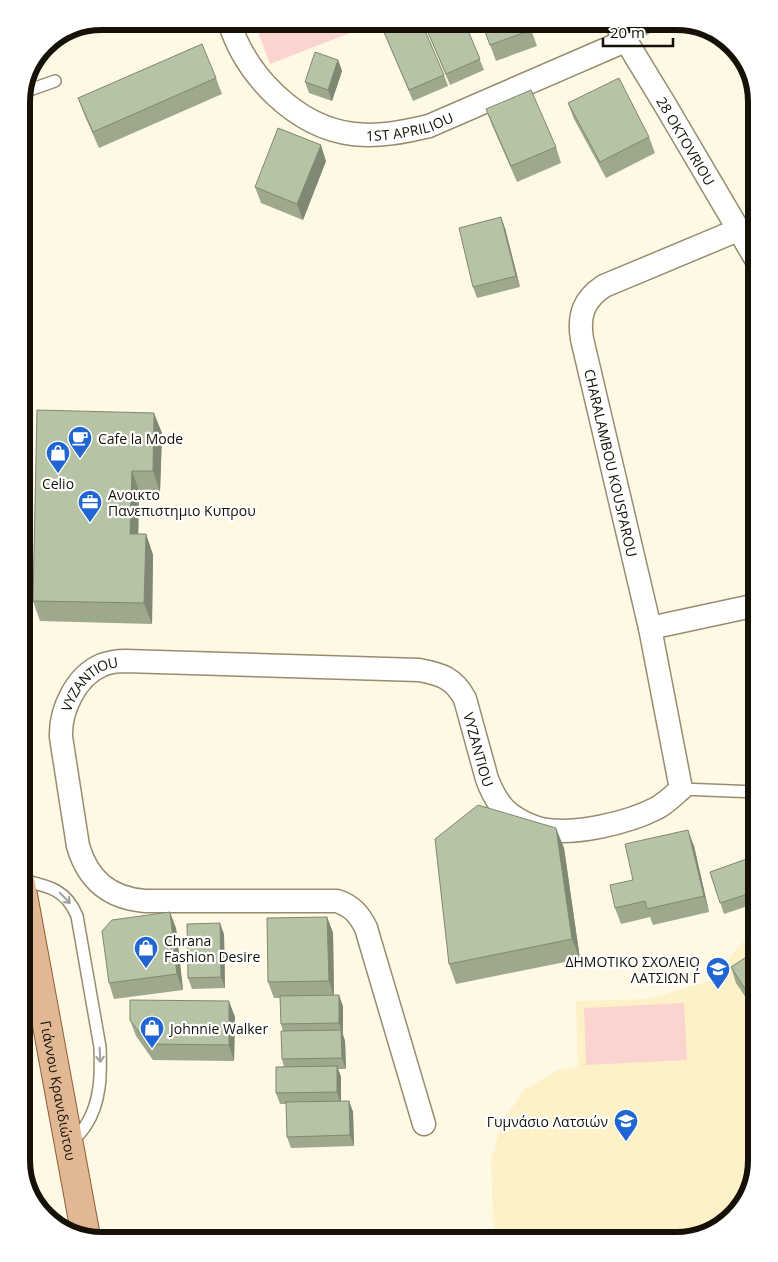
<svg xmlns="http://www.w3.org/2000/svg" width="778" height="1262" font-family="'Open Sans',sans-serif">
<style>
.built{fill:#fdf1c7}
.green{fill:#fcd4cf}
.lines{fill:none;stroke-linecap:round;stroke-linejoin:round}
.service-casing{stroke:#978d6e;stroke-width:14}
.minor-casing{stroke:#978d6e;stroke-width:25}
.primary-casing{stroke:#8d5e34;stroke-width:30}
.service{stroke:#fff;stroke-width:11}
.minor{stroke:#fff;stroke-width:22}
.primary{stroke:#e2b894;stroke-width:28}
.wall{fill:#9da88d}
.shaded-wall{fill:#7f8873}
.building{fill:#b6c3a4;stroke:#7f8873}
.oneway{stroke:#a1a09b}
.labels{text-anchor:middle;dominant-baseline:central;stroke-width:4.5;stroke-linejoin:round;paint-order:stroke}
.street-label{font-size:14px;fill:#151106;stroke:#fff}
.poi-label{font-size:14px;fill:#151106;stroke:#fff;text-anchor:start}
.rim{fill:none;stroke:#151106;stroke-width:6}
</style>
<rect width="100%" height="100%" fill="#fef8e4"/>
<path class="built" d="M757,929V1160L746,1201L712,1232L676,1241H494L491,1161L501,1124L524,1090L556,1071L578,1066L576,1001L648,999L710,981L742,943Z"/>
<path class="green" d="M254,21H381L270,64Z
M684,1003L687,1060L586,1065L584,1008Z"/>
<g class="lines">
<defs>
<path id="service" d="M24,92L55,81
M681,789L757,792
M21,880C48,886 66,889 77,916L100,1047C101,1074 101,1102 86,1125C82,1132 76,1137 70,1143"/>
<g id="minor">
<path id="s1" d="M229,21C245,75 296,127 353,134C379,137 404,132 429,126L625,41"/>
<path id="s2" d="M614,21L664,103L757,261"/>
<path d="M650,628L757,605"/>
<path id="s3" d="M424,1124L366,928C359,914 352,906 337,901H145C109,898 88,880 78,846L61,737C60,710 76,676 102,665C110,662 117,661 125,661L419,670C441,674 454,678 465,699L487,779C492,792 498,805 510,814C518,820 530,826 541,829C573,836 628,823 657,808C666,803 673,796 681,789L650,628L582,339C578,315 584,299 604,286L738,230"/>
</g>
<g id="primary">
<path id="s4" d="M21,884L86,1237"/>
</g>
</defs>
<use href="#service" class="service-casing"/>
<use href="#minor" class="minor-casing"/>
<use href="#primary" class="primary-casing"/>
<use href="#service" class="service"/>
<use href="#minor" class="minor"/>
<use href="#primary" class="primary"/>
</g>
<path class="wall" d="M113,21H167L166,32L116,28Z
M423,21H464L484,70L450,85Z
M481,21H536L529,24L537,46L496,61Z
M635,21H673L643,37Z
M383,30L444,75L448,86L413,101Z
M338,60L342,71L332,101L309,93L305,82Z
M216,78L222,94L99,148L84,114L78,98Z
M568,103L649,137L655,153L606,178L574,119Z
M486,109L556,147L561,163L517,182L492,125Z
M326,161L303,220L261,203L255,187Z
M505,228L520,287L477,298L473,287Z
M37,410L162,433L160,492L139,491L138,534H146L153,555L152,624L40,621L33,601Z
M694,846L709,912L653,925L650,917L621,924L615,908L633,880Z
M564,848L580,959L456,984L449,964Z
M757,861V903L724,914L710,872Z
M327,917L333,933L334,995L343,1006V1034L345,1041L346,1069H338L341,1077V1101H349L353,1112L354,1146L291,1148L287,1137L286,1104H280L276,1093L284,1067L282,1059L283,1031L281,1024L280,998H274L268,982Z
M176,928L183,990L114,999L109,983Z
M224,934L225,988L192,989L188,978Z
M757,950V1014L736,983L731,967Z
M235,1017L234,1061L153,1060L136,1036L130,1020Z"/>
<path class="shaded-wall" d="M161,21H167L166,32Z
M338,60L342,71L332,101L328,90Z
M321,145L326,161L303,220L297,204Z
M501,217L505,228L520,287L516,276Z
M154,413L162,433L160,492L153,471Z
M132,471L139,491L138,554L130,534Z
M146,534L153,555L152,624L144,603Z
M556,828L564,848L580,959L572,939Z
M688,830L694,846L709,912L704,896Z
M170,912L176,928L183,990L177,974Z
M327,917L333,933L334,997L329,981Z
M220,923L224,934L225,988L221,977Z
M339,995L343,1006V1034L339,1023Z
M757,995V1014L751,998Z
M229,1001L235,1017L234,1061L229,1045Z
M341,1030L345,1041L346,1069L342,1058Z
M337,1066L341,1077V1104L337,1092Z
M349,1101L353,1112L354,1146L350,1135Z"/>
<path class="building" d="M402,21H421L444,75L409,90L383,30Z
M423,21H464L480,59L446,74Z
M481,21H528L531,30L490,45Z
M636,21H648L639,26Z
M202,44L216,78L93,132L78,98Z
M315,52L338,60L328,90L305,82Z
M619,78L649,137L600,162L568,103Z
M531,90L556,147L511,166L486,109Z
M278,128L321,145L297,204L255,187Z
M501,217L516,276L473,287L459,228Z
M37,410L154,413L153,471H132L130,534H146L144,603L33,601Z
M478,805L556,828L572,939L449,964L435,839Z
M688,830L704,896L647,909L645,901L615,908L610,885L633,880L625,844Z
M755,856L757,862V891L720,903L710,872Z
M170,912L177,974L109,983L102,931L112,920Z
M327,917L329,981L268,982L267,918Z
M220,923L221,977L188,978L187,924Z
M757,950V995L751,998L731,967Z
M339,995V1023L281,1024L280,996Z
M130,1000L229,1001V1045L148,1044L130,1020Z
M341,1030L342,1058L282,1059L281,1031Z
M337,1066V1092L276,1093V1067Z
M349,1101L350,1135L287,1137L286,1102Z"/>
<defs><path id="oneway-shaft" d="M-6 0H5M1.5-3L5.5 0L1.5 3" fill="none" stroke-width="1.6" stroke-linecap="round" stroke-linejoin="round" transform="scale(1.25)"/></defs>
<g class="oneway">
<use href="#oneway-shaft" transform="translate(65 898) rotate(46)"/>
<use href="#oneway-shaft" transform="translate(100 1055) rotate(87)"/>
</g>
<defs>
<symbol id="cafe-pin" viewBox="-11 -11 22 30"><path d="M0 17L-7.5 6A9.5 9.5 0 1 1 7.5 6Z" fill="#2065d1" stroke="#fff"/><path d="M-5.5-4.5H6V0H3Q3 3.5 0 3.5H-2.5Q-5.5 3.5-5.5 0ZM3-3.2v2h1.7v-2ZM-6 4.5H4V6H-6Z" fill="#fff"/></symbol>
<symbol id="shop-pin" viewBox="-11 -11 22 30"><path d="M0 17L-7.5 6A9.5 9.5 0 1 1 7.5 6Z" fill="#2065d1" stroke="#fff"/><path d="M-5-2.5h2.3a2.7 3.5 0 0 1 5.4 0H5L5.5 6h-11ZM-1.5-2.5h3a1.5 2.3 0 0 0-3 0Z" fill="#fff"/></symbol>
<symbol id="office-pin" viewBox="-11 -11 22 30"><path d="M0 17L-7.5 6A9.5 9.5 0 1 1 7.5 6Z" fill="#2065d1" stroke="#fff"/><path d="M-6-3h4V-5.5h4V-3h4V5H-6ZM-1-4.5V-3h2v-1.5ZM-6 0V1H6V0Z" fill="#fff"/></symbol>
<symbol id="school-pin" viewBox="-11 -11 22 30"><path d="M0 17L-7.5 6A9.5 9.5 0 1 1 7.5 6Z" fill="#2065d1" stroke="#fff"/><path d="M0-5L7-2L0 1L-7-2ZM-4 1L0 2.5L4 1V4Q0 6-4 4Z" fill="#fff"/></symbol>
</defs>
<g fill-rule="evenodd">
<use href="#cafe-pin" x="66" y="424" width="28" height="38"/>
<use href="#shop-pin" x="44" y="439" width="28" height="38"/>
<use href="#office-pin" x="76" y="488" width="28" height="38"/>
<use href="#shop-pin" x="132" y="934" width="28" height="38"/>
<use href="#school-pin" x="704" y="955" width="28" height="38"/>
<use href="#shop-pin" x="138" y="1014" width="28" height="38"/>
<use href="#school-pin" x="612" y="1107" width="28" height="38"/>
</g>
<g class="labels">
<g class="street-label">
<text stroke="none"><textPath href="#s1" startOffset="234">1ST APRILIOU</textPath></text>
<text stroke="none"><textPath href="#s2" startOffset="140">28 OKTOVRIOU</textPath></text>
<text transform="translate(611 463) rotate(77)">CHARALAMBOU KOUSPAROU</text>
<text stroke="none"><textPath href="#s3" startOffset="706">VYZANTIOU</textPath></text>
<text stroke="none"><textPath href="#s3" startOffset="1155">VYZANTIOU</textPath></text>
<text stroke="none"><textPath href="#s4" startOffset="210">Γιάννου Κρανιδιώτου</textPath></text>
</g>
<g class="poi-label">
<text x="98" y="438">Cafe la Mode</text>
<text x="58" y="483" text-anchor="middle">Celio</text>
<text x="108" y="494">Ανοικτο<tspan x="108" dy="16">Πανεπιστημιο Κυπρου</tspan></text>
<text x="164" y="940">Chrana<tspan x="164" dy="16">Fashion Desire</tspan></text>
<text x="700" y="961" text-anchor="end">ΔΗΜΟΤΙΚΟ ΣΧΟΛΕΙΟ<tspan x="700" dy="16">ΛΑΤΣΙΩΝ Γ΄</tspan></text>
<text x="170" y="1028">Johnnie Walker</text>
<text x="608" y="1121" text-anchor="end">Γυμνάσιο Λατσιών</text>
</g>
</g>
<path d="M0 0H778V1262H0ZM102 30H676A72 72 0 0 1 748 102V1160A72 72 0 0 1 676 1232H102A72 72 0 0 1 30 1160V102A72 72 0 0 1 102 30Z" fill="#fff" fill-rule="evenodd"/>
<path class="rim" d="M102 30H676A72 72 0 0 1 748 102V1160A72 72 0 0 1 676 1232H102A72 72 0 0 1 30 1160V102A72 72 0 0 1 102 30Z"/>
<path d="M603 38v8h70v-8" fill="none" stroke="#151106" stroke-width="2.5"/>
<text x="610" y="38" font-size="15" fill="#151106" stroke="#ffffff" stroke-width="4" paint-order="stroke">20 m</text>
</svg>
